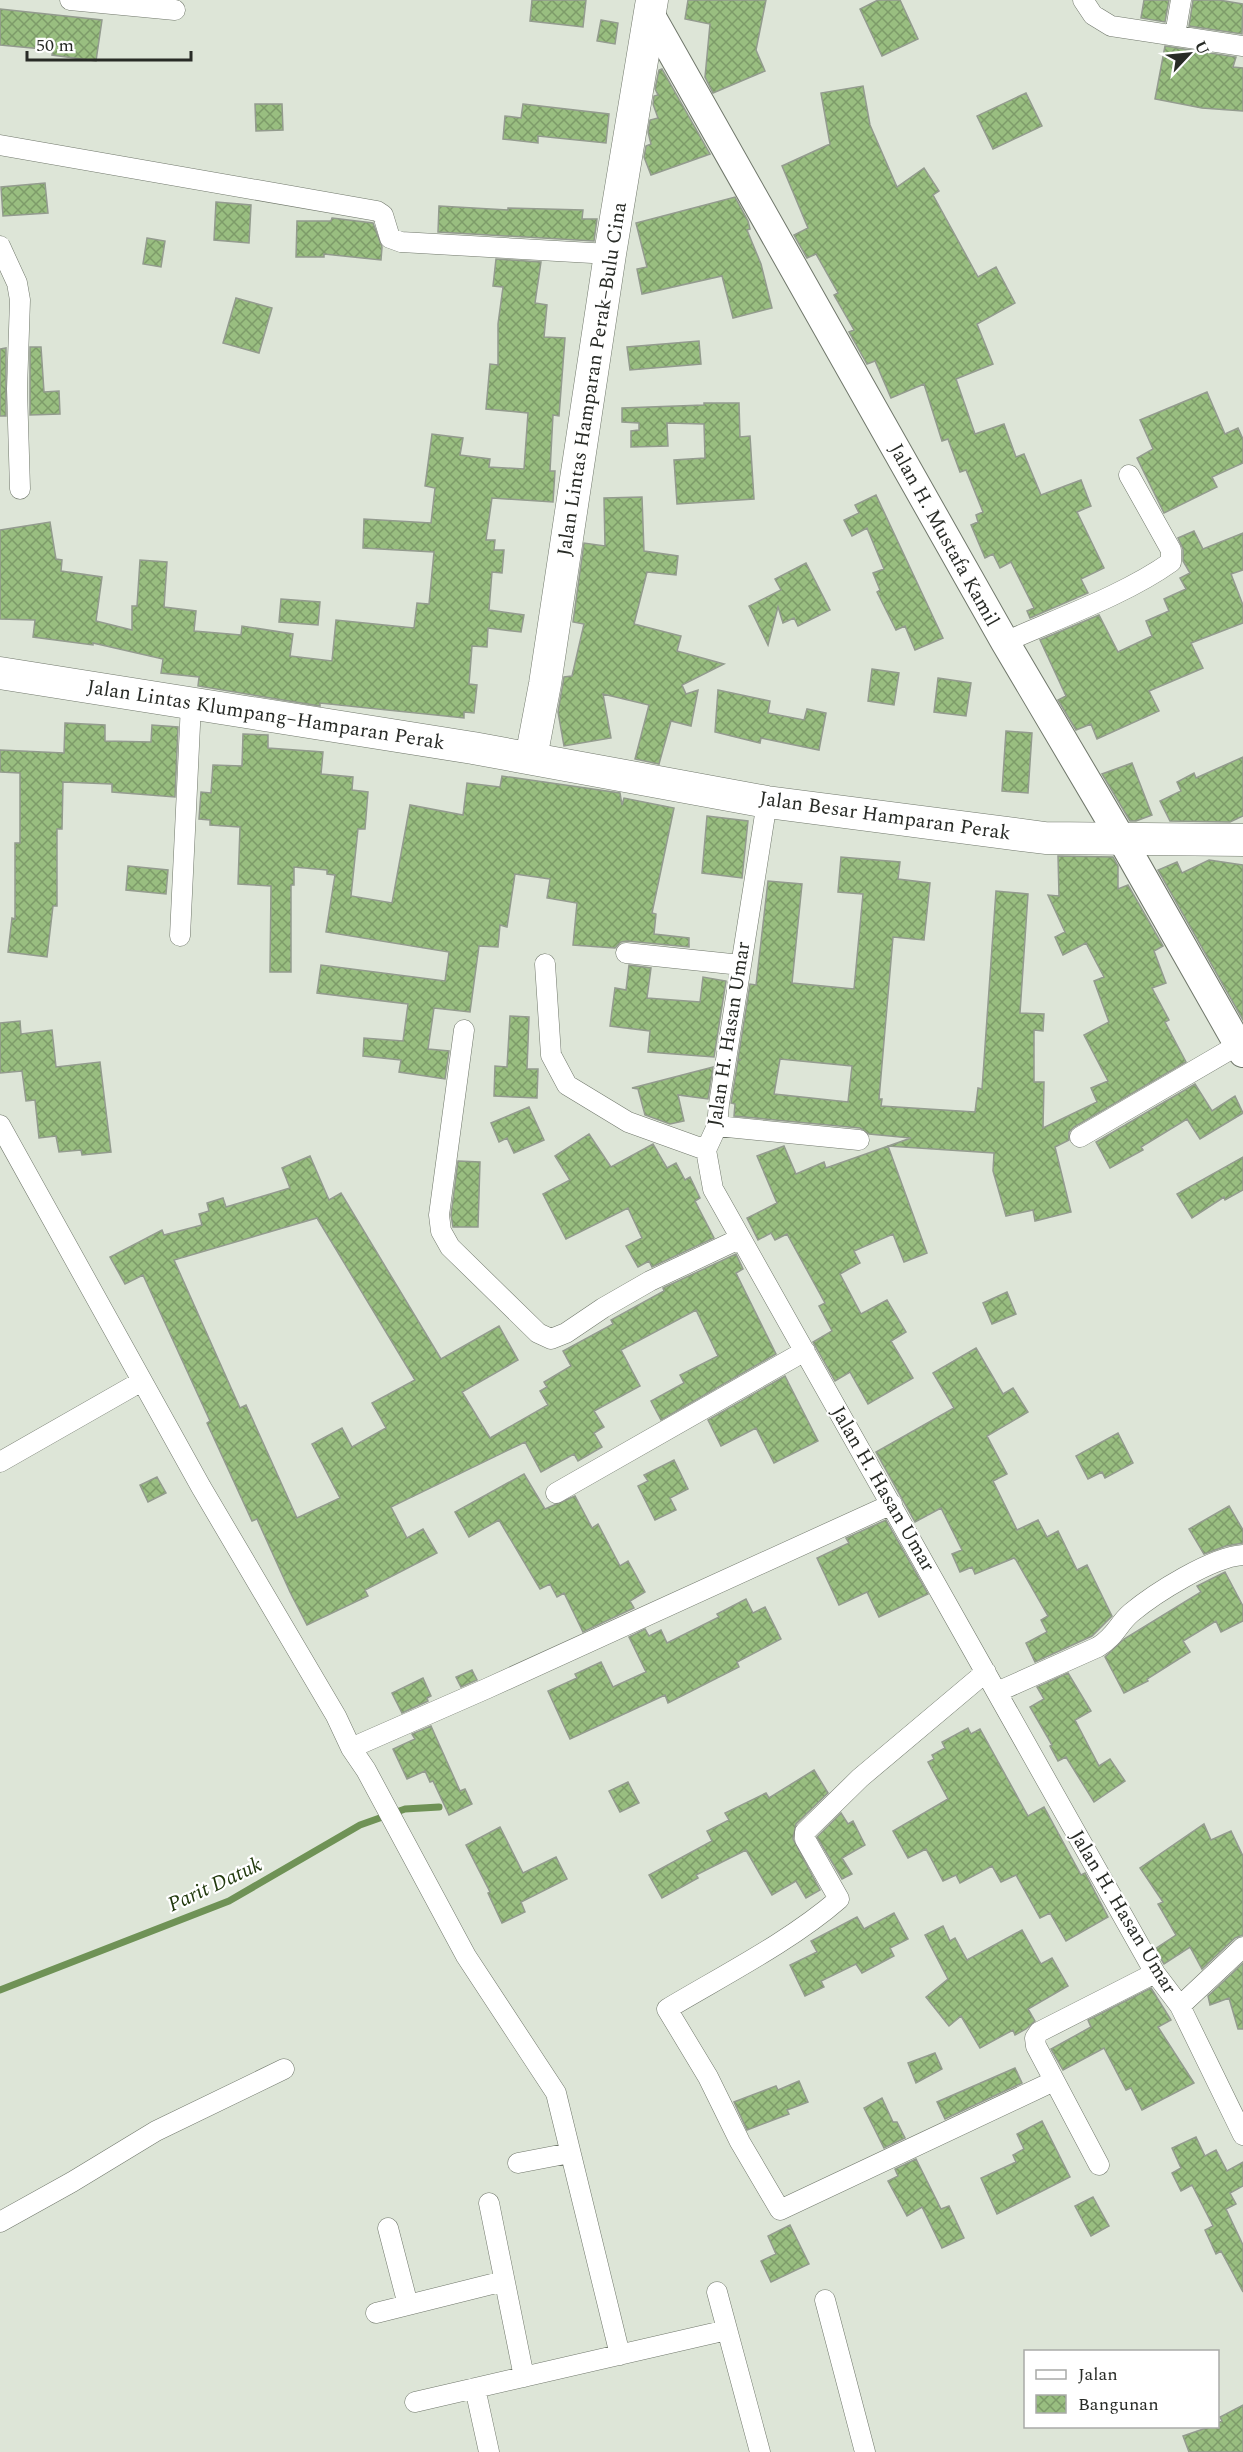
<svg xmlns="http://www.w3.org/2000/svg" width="1243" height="2452" font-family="Spectral,serif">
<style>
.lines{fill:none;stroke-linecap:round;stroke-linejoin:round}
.stream{stroke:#6f9256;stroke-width:7}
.building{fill:url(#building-cross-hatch);stroke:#939b8e;stroke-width:1.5;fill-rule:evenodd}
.street-casing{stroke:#70776b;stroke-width:21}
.secondary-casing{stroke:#70776b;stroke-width:30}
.primary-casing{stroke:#70776b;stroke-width:33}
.street{stroke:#fff;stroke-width:20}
.secondary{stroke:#fff;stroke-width:28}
.primary{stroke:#fff;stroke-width:32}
.labels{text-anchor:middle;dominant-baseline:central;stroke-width:4.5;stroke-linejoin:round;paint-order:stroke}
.street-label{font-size:20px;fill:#282b26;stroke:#fff}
.water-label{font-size:21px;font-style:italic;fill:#21390d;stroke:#fff}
</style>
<defs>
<pattern id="building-cross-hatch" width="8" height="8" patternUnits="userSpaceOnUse" patternTransform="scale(1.5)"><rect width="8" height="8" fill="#99be80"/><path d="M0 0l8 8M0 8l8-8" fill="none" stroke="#7d9b69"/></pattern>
</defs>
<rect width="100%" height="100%" fill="#dde5d7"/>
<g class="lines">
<path class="stream" d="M0,1990L229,1901L360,1825L405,1809L439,1807"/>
</g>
<path class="building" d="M532,0H586L583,27L530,21Z
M688,0H766L756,50L765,71L713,93L705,77L710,24L685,19Z
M878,0H900L918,39L882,56L860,9Z
M1144,0H1169L1165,22L1141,18Z
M1193,0H1219L1243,4L1242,34L1189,26Z
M0,9L102,20L96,61L52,55L53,50L0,45Z
M601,20L618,23L615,44L597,41Z
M1165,46L1236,57L1233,67L1243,68V111L1202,108L1155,99Z
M662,69L710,154L651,175L644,157L646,146L651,144L648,132L650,120L658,118L653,104L654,96L658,95L655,89L659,70Z
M863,86L870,125L897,187L924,168L939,191L933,195L978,277L996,267L1015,303L977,324L993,364L956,379L975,434L1004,424L1016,457L1024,454L1041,495L1081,480L1091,506L1077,512L1104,568L1081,579L1088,593L1030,618L1027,611L1034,608L1011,562L1000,568L993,554L985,558L971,525L978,522L976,515L983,512L966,470L960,472L948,439L942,441L924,384L891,398L875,361L867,364L849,332L854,330L834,295L838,293L816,254L807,258L794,235L808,228L782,166L830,144L821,93Z
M1026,93L1042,126L993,149L977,116Z
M255,104H282L283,130L256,131Z
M523,104L609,114L606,143L538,136V143L503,139L505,116L521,118Z
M45,183L48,213L3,216L1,187Z
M735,197L748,221L750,229L747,230L761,264L772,308L733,318L722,276L642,294L637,269L647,267L636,223Z
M216,202L251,205L249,243L214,240Z
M439,206L508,210V208L583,210L582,219H597L594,241L438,232Z
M332,218L373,223L382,247L381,260L324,254V257H296L297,221H331Z
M147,238L165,241L161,267L143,264Z
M496,259L541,262L535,303L547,305L544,337L565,338L559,416L553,415L550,471H555L553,502L492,498L486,540H495L494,550H504L502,573L492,572L489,610L524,615L521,632L488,628L487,647L472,646L469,684L477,685L474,713L464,712V718L320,703V706L198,686L199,677L161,673L163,659L93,643V645L33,637L35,620L0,619V530L50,522L56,559L62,560L61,571L102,577L96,621L132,630V606H137L140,560L167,562L164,607L196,611L194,631L241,635L242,626L293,634L290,656L332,661L336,620L414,628L417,603L429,604L434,552L363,548L364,519L431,523L435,488L425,486L432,434L463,438L460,455L490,459L489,467L524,469L528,413L486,409L490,364L498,365V324L503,287L493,286Z
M236,298L272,308L259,353L223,343Z
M699,341L701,364L630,370L627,347Z
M30,347H41L44,392L59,391L60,414L30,415Z
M6,348V416H0V349Z
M1207,392L1225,434L1238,428L1243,439V463L1212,477L1217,487L1164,513L1137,458L1153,449L1140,420Z
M704,403H739L740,437L750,436L754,499L677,504L674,460L705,458L704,424L667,423L668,446L631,447V431L639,430V423L622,422V408L704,405Z
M876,495L943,638L915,650L905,626L896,630L877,592L880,590L873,573L884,569L867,528L852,536L844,520L859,513L855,505Z
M642,497L644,551L678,556L676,575L647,572L634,624L681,636L677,651L724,664L682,685L686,694L698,690L691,726L671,721L659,764L635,759L649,705L603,694L611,738L564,746L558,712L564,677L572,676L584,624L573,622L584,543L605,546L604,498Z
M1194,531L1203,549L1243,533V570L1231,574L1243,605V623L1191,643L1203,668L1149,691L1159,711L1097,739L1091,724L1076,730L1058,700L1066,696L1040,640L1099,615L1118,652L1152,636L1146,621L1169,611L1164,599L1186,589L1180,578L1190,573L1183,561V549L1178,538Z
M806,563L830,610L798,626L794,618L783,623L778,607L768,645L749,606L781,590L775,579Z
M281,599L320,602L318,625L279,622Z
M872,669L899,673L894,705L868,701Z
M938,678L971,683L966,716L934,712Z
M718,690L770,701L768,713L804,720L807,709L826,713L819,750L761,738L760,743L715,732Z
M65,723L105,725V741L151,742L152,725L178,727L175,797L112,792V784L63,782L62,829H57V906H53L47,957L8,952L12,918L15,919V843H20V773L0,772V750L64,753Z
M1006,731L1032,733L1028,793L1002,791Z
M243,734L268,735V748L323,752L321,774L353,777L352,790L368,792L365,829H358L351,896L392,903L410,805L463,815L467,783L500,787L502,776L620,793L622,805L624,798L674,808L652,913L656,914L654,934L689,938V947L627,941L621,942L615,948L573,945L577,903L547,898L550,879L515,874L507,927L500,925L498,947L479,946L470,1012L434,1008L428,1049L449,1051L445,1079L399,1072L401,1060L363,1056L364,1038L403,1041L408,1004L317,993L321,965L445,981L449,952L326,932L335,875L327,874V870L294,867V885H291V972H270L271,886L238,884L240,827L210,825V820L199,819L201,792L211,793L213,765L242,766Z
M1243,757V816L1230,822L1170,821L1160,801L1181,791L1177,782L1194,773L1196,778Z
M1132,763L1152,815L1136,821H1130L1102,774Z
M707,816L748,821L742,878L702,873Z
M1058,856L1113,857L1118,866V889L1128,885L1163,946L1154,951L1166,983L1152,988L1169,1020L1165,1022L1186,1062L1074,1127L1069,1132V1140L1055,1147L1071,1212L1035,1221L1033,1210L1006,1216L993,1171L994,1153L888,1146L927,1253L904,1262L893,1234L854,1251L860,1263L840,1274L861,1314L887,1300L906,1332L891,1341L913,1378L868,1404L850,1372L835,1381L813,1342L832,1331L819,1306L825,1303L787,1234L775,1240L771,1233L758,1240L747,1218L777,1203L757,1156L784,1146L796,1174L824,1162L826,1168L911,1138L869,1134L860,1128L734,1116L735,1104L731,1103L738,1060H741L738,1059L750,984L756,985L768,881L802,884L792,983L854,989L863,894L838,892L841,857L900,862L898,879L930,883L924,940L893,937L879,1099H882L881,1106L975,1112L978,1088L982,1089L996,891L1028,894L1020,1013L1044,1014L1043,1031L1034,1030V1082H1044L1043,1128L1097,1102L1091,1088L1108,1081L1084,1035L1109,1022L1094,981L1104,977L1086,943L1063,955L1055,937L1065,932L1048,895L1059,896ZM780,1059L852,1066L848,1102L774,1094Z
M1209,860L1243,865V1020L1158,870L1177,862L1182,873Z
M128,866L168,870L166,894L126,890Z
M629,965L651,968L647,998L700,1002L703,977L726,981L714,1057L648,1052L650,1031L610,1026L615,988L626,990Z
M510,1016L529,1017L527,1069H538L537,1098L494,1096L495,1066L507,1067Z
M20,1021L21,1034L52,1030L56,1067L100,1062L111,1152L82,1155L81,1150L59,1152L56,1136L39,1138L35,1100L26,1101L22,1071L0,1073V1023Z
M713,1067L708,1099L678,1095L684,1121L670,1124L645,1115L638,1089L632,1088Z
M1195,1084L1212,1111L1235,1096L1243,1113L1200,1139L1187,1119L1141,1147L1143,1150L1110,1168L1096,1142Z
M529,1107L544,1140L514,1153L507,1138L499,1142L491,1123Z
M589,1134L611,1167L653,1144L667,1168L676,1163L685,1180L690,1177L700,1198L695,1201L714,1238L652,1267L649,1261L638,1267L626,1246L642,1238L628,1208L566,1239L543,1194L570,1180L555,1156Z
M310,1156L329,1200L341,1193L441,1359L499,1326L518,1360L462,1392L490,1438L548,1405L540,1391L547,1387L544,1382L571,1366L563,1351L613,1324L611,1320L664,1291L663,1288L736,1254L743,1269L736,1273L776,1354L661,1420L651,1401L684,1383L680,1375L718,1356L696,1310L621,1350L640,1386L594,1411L604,1427L594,1433L602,1447L578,1461L574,1454L541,1472L525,1442L391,1507L407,1538L423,1529L437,1553L365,1590L368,1596L307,1625L290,1592L257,1519L252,1521L207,1423L210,1421L143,1275L125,1284L110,1257L162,1230L164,1235L202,1225L199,1214L209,1211L207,1203L223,1198L226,1207L290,1188L282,1168ZM317,1218L415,1380L372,1403L386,1428L352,1447L342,1428L312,1444L340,1498L297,1518L246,1405L240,1408L174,1260Z
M1243,1157V1190L1225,1200L1224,1197L1192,1218L1177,1194Z
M458,1161L480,1162L478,1227H453L451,1215Z
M1007,1292L1016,1314L992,1324L983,1303Z
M976,1348L1003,1394L1013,1388L1028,1412L987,1436L1007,1474L993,1481L1017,1530L1038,1520L1047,1537L1058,1531L1077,1570L1087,1565L1112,1616L1092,1636L1035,1662L1026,1643L1047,1632L1041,1620L1048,1616L1016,1560L1014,1558L975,1574L972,1567L960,1572L952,1554L962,1550L941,1508L915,1522L876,1452L954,1408L933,1373Z
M785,1376L818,1441L774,1463L756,1428L721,1446L708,1420Z
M1118,1433L1133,1463L1105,1478L1102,1472L1088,1479L1076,1456Z
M674,1460L688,1489L670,1498L676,1510L655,1520L638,1486L648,1481L644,1475Z
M524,1474L545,1509L575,1496L592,1528L598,1524L620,1566L628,1561L645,1592L630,1601L634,1608L583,1632L564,1593L557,1597L550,1584L540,1589L499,1520L469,1537L455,1512Z
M157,1477L166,1493L148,1502L140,1485Z
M1229,1506L1243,1530V1543L1226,1546L1204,1554L1189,1529Z
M886,1520L928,1594L879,1617L867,1592L839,1605L817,1558L849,1543L846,1538Z
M1225,1572L1243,1606V1621L1221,1632L1216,1621L1183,1641L1190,1652L1147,1679L1148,1681L1124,1693L1105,1657L1124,1639L1201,1592L1197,1586Z
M746,1599L753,1613L765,1607L781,1639L737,1662L739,1667L668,1703L665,1695L570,1739L548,1691L577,1678L575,1674L601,1662L613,1687L646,1672L629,1637L645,1629L649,1636L661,1630L667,1643L719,1617L717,1614Z
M472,1670L477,1680L461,1687L456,1677Z
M1068,1673L1091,1711L1075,1720L1099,1766L1110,1759L1125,1781L1094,1802L1066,1757L1058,1761L1050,1746L1052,1745L1030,1707L1044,1699L1037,1687Z
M423,1678L431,1696L427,1698L428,1701L402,1713L392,1693Z
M431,1726L460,1791L465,1789L472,1804L449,1815L433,1781L430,1782L425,1771L407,1779L393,1749L415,1739L412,1734Z
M968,1728L971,1734L980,1729L1028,1816L1044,1807L1081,1875L1085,1873L1108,1917L1066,1941L1050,1913L1040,1918L1016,1875L1001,1882L992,1866L960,1883L956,1875L943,1881L926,1849L908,1858L893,1831L948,1799L928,1762L934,1759L932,1755L945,1748L942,1742Z
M814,1770L828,1793L796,1824L793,1839L820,1890L806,1898L796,1881L772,1895L746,1850L696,1875L698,1878L662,1898L649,1875L712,1841L707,1831L729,1820L725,1813L766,1793L769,1798Z
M628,1782L639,1803L620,1812L609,1791Z
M841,1813L848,1824L853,1821L865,1845L842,1858L852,1874L842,1879L817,1837Z
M1204,1824L1211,1840L1231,1831L1243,1856V1935L1235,1938L1202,1969L1190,1947L1164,1964L1155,1949L1176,1935L1158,1904L1163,1902L1140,1868Z
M500,1827L523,1873L556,1857L567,1879L521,1902L525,1912L502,1923L488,1893L490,1892L466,1845Z
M894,1913L908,1939L890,1948L894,1956L862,1973L856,1964L821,1981L824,1987L805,1996L790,1965L817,1952L811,1941L857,1917L864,1929Z
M943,1926L950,1941L955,1938L967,1960L1022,1930L1041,1964L1052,1958L1068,1986L1028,2009L1035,2021L1026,2029L1015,2035L1013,2030L980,2048L961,2016L949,2026L926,1997L948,1979L925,1935Z
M1243,1963V2029H1238L1229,1998L1210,2005L1208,1996Z
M1151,1988L1171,2020L1158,2027L1194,2083L1142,2110L1131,2088L1126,2090L1104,2048L1063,2070L1051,2049L1091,2027L1088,2020Z
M935,2053L942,2069L916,2083L908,2063Z
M1015,2068L1022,2083L945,2119L937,2102Z
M799,2081L808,2102L787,2110L789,2114L747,2130L734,2102L776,2086L778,2090Z
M882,2098L893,2122H897L905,2138L884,2148L864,2108Z
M1042,2121L1070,2177L997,2214L981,2178L1016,2162L1013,2155L1024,2149L1017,2134Z
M1196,2137L1205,2156L1216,2150L1227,2171L1243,2162V2186L1230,2193L1236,2204L1226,2209L1243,2245V2292L1221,2251L1216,2254L1205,2230L1213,2226L1192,2185L1181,2191L1172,2173L1181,2168L1172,2148Z
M916,2159L941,2209L949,2206L964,2238L942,2248L922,2207L907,2216L888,2181L898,2176L895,2169Z
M1093,2197L1109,2226L1091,2236L1075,2206Z
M790,2225L809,2264L771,2282L761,2261L776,2254L768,2236Z
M1243,2405V2452H1189L1183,2436L1209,2427H1218V2423L1222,2421L1220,2417Z"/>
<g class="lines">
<defs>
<path id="street" d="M70,0L175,10
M1083,0L1093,15L1111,26L1243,46
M1175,35L1181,0
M0,145L377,211L383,215L390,238L401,242L610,254
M0,246L17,283L20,300L17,389L20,489
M1005,642C1056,619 1125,595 1171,562V550L1129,475
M767,802L719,1104L717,1126L706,1150L713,1189L1155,1973L1180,2006L1243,2135
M180,936L191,704
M626,953L741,965
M545,964L551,1055L567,1085L628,1122L706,1150
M464,1030L439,1215L441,1231L450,1247L538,1333L551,1339L566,1333L603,1308L650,1281L739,1239
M0,1125L201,1487L336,1716L351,1748L366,1770L466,1956L556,2093L620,2355
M717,1126L859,1140
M1080,1137L1238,1045
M0,1462L142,1381
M556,1493L805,1351
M986,1672L860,1778L805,1832V1839L839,1899C791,1941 722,1976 667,2009L708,2077L740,2142L780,2210L1054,2081
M997,1692L1098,1647C1116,1636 1118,1624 1131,1613C1155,1593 1212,1557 1243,1555
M351,1748L488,1688L892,1504
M1180,2006L1243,1947
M518,2163L570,2153
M1099,2165L1036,2046L1035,2038L1039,2032L1155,1973
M489,2203L524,2377
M0,2222L72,2182L156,2131L284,2069
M388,2228L408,2305
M717,2292L760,2452
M825,2300L865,2452
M376,2313L504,2281
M475,2388L489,2452
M415,2402L727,2330"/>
<path id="secondary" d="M650,14L1005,642L1122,840L1243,1053"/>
<path id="primary" d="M0,673L473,748L767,802L1045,838L1243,840
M531,758L545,684L610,254L652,0"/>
</defs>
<use href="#street" class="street-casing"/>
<use href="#secondary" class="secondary-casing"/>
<use href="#primary" class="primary-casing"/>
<use href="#street" class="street"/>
<use href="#secondary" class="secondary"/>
<use href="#primary" class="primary"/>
</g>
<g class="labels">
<g class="street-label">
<text transform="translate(592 379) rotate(-81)">Jalan Lintas Hamparan Perak–Bulu Cina</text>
<text transform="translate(944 535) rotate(61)">Jalan H. Mustafa Kamil</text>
<text transform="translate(266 715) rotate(9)">Jalan Lintas Klumpang–Hamparan Perak</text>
<text transform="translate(885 816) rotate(8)">Jalan Besar Hamparan Perak</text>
<text transform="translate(729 1034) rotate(-81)">Jalan H. Hasan Umar</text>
<text transform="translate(883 1489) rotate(60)">Jalan H. Hasan Umar</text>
<text transform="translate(1123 1912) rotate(59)">Jalan H. Hasan Umar</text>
</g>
<g class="water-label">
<text transform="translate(215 1885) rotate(-25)">Parit Datuk</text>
</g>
</g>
<rect x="1024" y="2350" width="195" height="78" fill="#ffffff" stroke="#a9aaa8" stroke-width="1.5"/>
<rect x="1036" y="2370" width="30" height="9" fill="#ffffff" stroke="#a9aaa8" stroke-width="1.5"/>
<text x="1078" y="2380" font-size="18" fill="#282b26">Jalan</text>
<rect x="1036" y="2395" width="30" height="18" fill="url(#building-cross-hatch)" stroke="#a9aaa8" stroke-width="1.5"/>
<text x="1078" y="2410" font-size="18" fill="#282b26">Bangunan</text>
<g transform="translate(1189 54) rotate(64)" stroke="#ffffff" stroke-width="4.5" paint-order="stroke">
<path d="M0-4.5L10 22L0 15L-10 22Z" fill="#282b26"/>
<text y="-9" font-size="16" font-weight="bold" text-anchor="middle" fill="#282b26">U</text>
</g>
<path d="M27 51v9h164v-9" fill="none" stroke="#282b26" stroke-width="3"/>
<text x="36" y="51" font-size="18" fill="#282b26" stroke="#ffffff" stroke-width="4.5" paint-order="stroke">50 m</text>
</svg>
